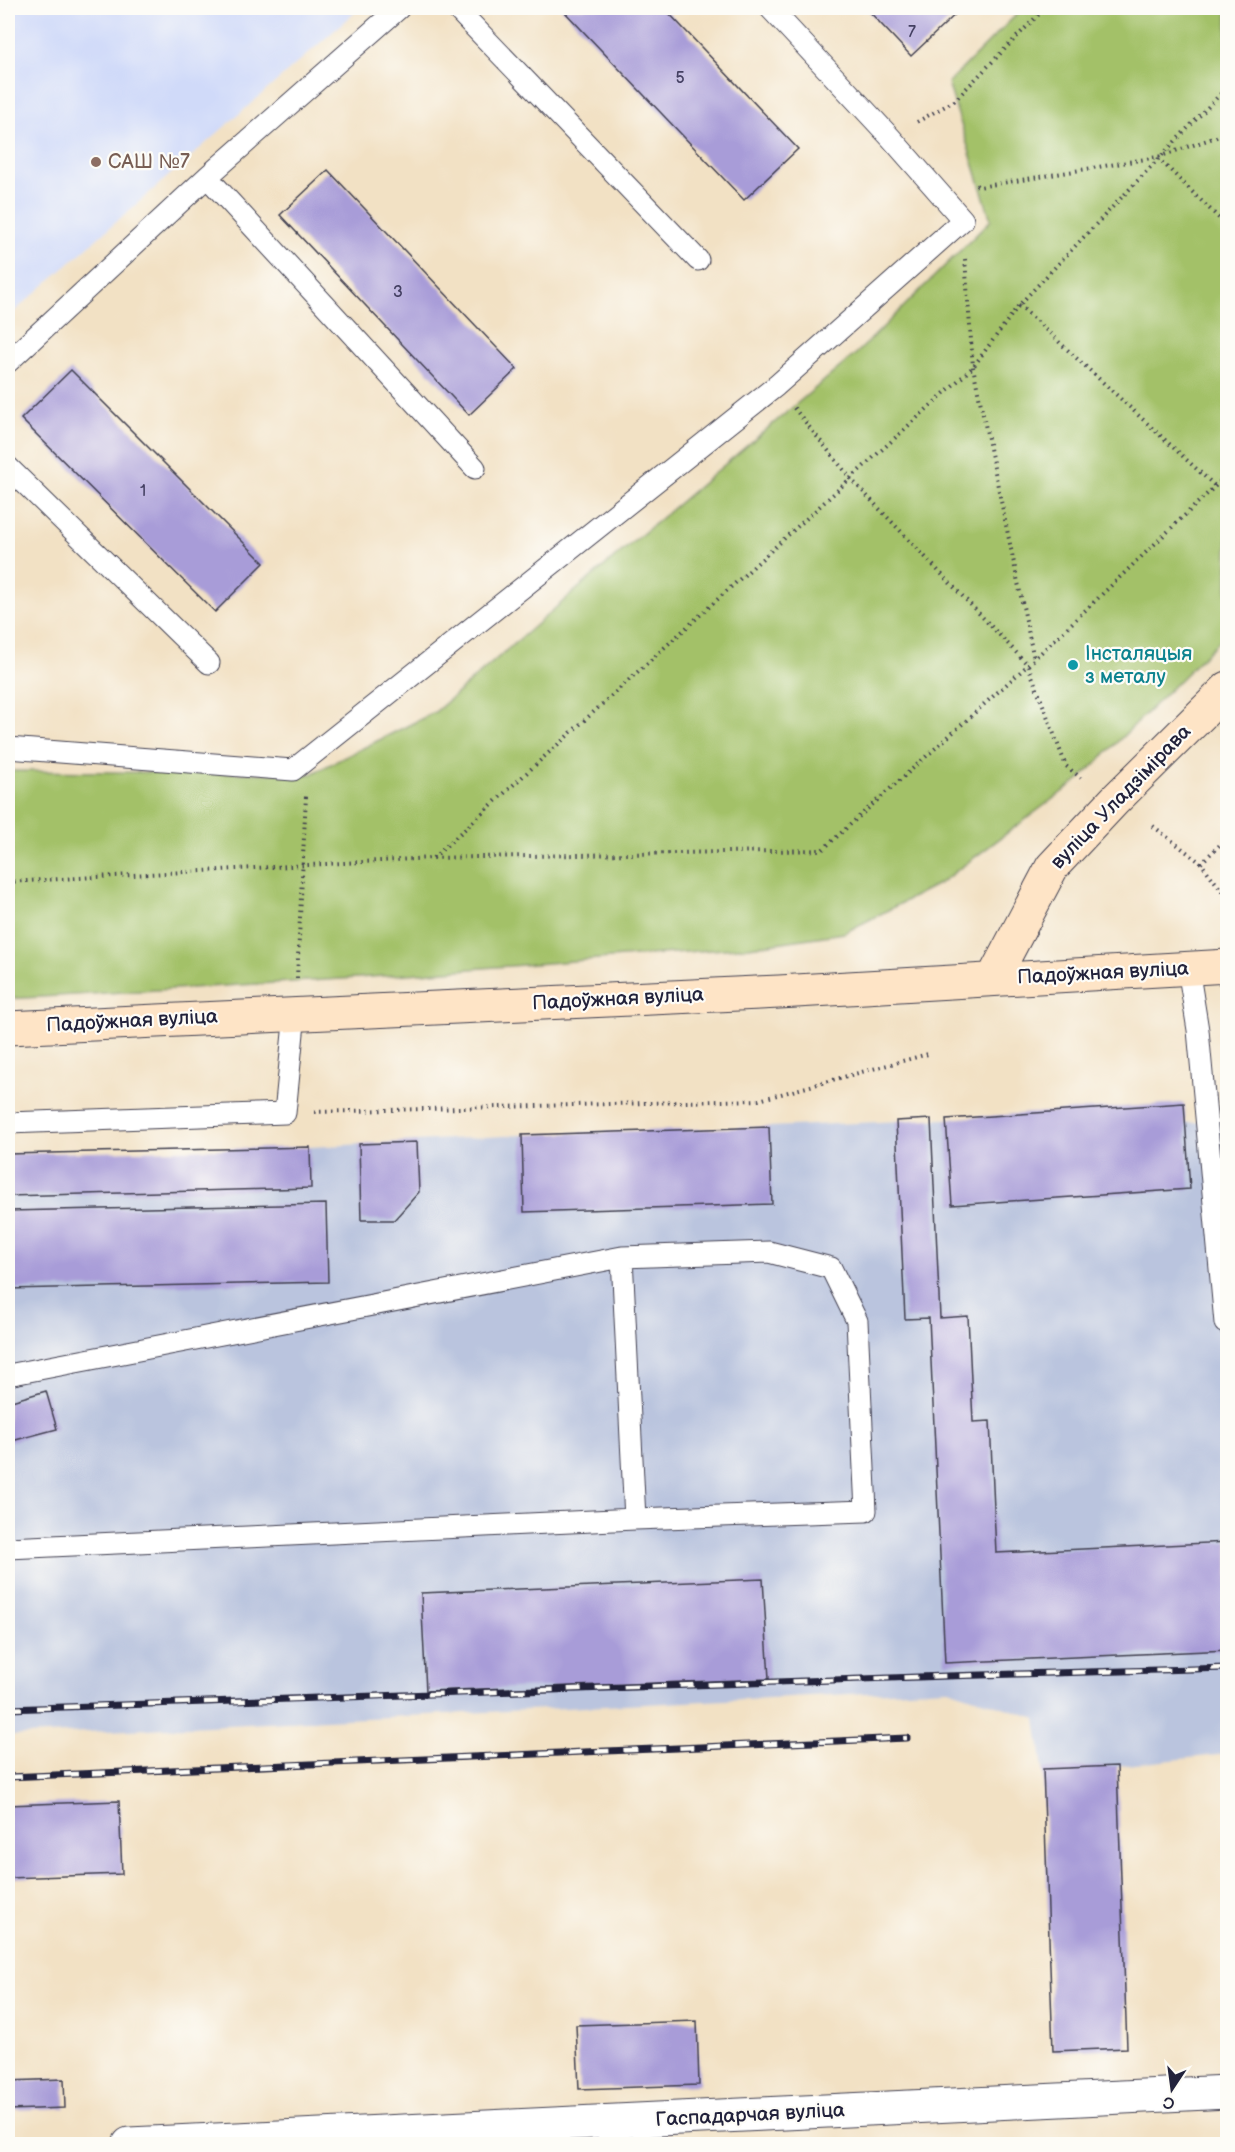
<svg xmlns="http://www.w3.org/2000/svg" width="1235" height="2152" font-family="'Balsamiq Sans',sans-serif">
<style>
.built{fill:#d0daf9}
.industrial{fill:#bac4de}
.green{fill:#a3c168;stroke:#627252;stroke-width:1.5}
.building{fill:#a89cd8}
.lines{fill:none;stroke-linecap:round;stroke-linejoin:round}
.service-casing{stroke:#413f50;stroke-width:23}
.minor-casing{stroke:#413f50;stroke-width:35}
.secondary-casing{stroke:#413f50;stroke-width:35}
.path{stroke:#413f50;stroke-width:4;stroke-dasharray:1.5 4.5;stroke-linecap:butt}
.service{stroke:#fff;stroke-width:21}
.minor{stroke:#fff;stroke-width:33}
.secondary{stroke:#fee4c6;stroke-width:33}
.rail-casing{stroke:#22223b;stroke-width:7}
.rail{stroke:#fdfcf7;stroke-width:4.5;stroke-dasharray:14;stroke-linecap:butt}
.education-dot{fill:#8d6e63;stroke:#fdfcf7;stroke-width:2}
.culture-dot{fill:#0f9aa8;stroke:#fdfcf7;stroke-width:2}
.labels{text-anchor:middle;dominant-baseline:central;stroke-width:4.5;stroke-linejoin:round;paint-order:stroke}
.number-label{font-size:16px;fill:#444062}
.education-label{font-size:20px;fill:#785e54;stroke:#fdfcf7;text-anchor:start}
.culture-label{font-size:20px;fill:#0d838f;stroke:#fdfcf7;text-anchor:start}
.street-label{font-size:20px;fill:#22223b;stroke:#fdfcf7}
</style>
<rect width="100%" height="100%" fill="#fdfcf7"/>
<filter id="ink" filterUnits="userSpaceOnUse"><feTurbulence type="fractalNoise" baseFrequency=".0167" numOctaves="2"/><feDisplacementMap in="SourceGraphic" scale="12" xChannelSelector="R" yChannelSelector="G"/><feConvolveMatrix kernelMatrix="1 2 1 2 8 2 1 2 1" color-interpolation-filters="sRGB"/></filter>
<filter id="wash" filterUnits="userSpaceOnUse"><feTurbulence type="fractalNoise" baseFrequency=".008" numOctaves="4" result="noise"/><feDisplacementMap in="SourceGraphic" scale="24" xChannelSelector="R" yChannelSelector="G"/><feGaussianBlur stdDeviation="1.35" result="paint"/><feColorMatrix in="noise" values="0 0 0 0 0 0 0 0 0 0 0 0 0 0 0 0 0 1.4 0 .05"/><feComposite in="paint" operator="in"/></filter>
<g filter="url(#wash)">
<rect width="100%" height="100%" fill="#f2e1c4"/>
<path class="built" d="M8,8H360L8,317Z"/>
<path class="industrial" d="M1184,1103L1185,1123L1227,1120V1754L1117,1766L1043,1769L1036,1718L948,1689L8,1736V1196L311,1188L310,1147L522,1135L769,1127L946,1119Z"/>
<path class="green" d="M1023,8H1227V633L1081,778L940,883L844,933L749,947L358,978L8,999V771L311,774L435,712L582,585L858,352L991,220L948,83Z"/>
<g id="blocks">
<path class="building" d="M561,8H664L798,149L744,200Z
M866,8H962L911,56Z
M328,170L517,369L469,415L280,215Z
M71,370L264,563L215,612L21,419Z
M1184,1103L1190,1189L952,1205L946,1119Z
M931,1119L940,1318L968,1316L973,1422L990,1421L996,1553L1228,1542V1650L945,1663L929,1318L905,1319L896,1121Z
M769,1127L772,1204L524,1212L522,1135Z
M417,1142L419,1192L394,1220H361L359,1144Z
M310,1147L311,1188L8,1196V1154Z
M326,1204L328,1282L8,1289V1211Z
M46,1391L57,1429L8,1442V1402Z
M763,1579L769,1679L426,1691L421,1593Z
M1117,1766L1127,2048L1053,2051L1043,1769Z
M119,1801L122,1874L8,1878V1805Z
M697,2021L699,2085L579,2089L576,2025Z
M64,2079L65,2108L8,2110V2081Z"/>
</g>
</g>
<g filter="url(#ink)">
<use href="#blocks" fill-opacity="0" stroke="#413f50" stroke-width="1.5"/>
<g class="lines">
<defs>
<path id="service" d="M456,8L698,260
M207,177L475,468
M8,362L207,177L399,8
M8,467L209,663
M8,748L293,770L776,386L963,220L891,138L770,8
M1188,968L1198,1030L1225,1323
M8,1123L285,1113L295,1013
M622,1257L769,1252L831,1268L857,1321L866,1511L635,1519
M8,1375L622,1257L635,1519L8,1548"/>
<path id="minor" d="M129,2144L1228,2092"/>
<path id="secondary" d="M993,979L1052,867L1115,800L1228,688
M8,1028L779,992L1228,966"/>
</defs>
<use href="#service" class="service-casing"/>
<use href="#minor" class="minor-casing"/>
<use href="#secondary" class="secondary-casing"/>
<path class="path" d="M917,122L954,101L1045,8
M1158,158L1228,227
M976,185L979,187L1158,157L1228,133
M965,259L973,367L1034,659
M1019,305L1215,486
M794,408L851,479L1028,665L1228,474
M1153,826L1201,863
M1228,837L1201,863L1225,895L1228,894
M433,858L973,367L1019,305L1228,86
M8,882L432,858L822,850L1028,665L1066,766L1081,778
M297,978L306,796
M314,1112L759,1100L928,1054"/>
<use href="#service" class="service"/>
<use href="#minor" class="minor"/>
<use href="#secondary" class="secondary"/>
<defs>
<path id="rail" d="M8,1709L947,1676L1228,1668
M8,1777L907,1738"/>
</defs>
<use href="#rail" class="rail-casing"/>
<use href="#rail" class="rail"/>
</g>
</g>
<circle class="education-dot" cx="96" cy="162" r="6"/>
<circle class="culture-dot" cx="1073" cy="665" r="6"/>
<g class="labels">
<g class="number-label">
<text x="912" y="32">7</text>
<text x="680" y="78">5</text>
<text x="398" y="292">3</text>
<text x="143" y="491">1</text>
</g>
<g class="education-label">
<text x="108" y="162">САШ №7</text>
</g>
<g class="culture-label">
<text x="1085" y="654">Інсталяцыя<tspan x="1085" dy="23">з металу</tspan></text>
</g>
<g class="street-label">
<text transform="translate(1121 797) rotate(-46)">вуліца Уладзімірава</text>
<text transform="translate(1103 973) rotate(-3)">Падоўжная вуліца</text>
<text transform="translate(618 999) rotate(-3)">Падоўжная вуліца</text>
<text transform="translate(132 1021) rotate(-3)">Падоўжная вуліца</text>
<text transform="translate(750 2115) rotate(-3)">Гаспадарчая вуліца</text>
</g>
</g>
<rect width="1235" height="2152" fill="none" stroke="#fdfcf7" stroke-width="30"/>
<g transform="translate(1172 2089) rotate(193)" stroke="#fdfcf7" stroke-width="4.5" paint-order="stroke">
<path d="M0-4.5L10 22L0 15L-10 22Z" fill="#22223b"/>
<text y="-9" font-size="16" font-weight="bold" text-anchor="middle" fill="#22223b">С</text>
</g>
</svg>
